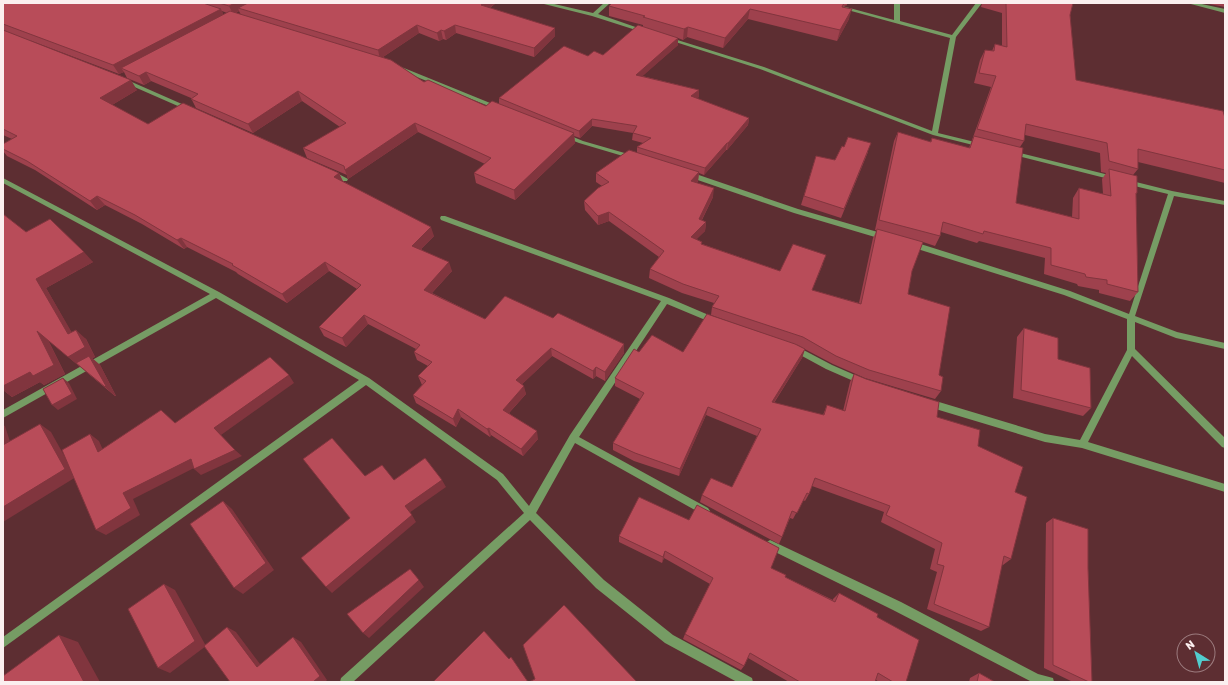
<svg xmlns="http://www.w3.org/2000/svg" width="1228" height="685" font-family="Rubik,sans-serif">
<style>
.lines{fill:none;stroke-linecap:round;stroke-linejoin:round}
.street{fill:#769c64;fill-rule:evenodd}
.wall{fill:#9e414d;fill-rule:evenodd}
.shaded-wall{fill:#81353e}
.building{fill:#b84c59;stroke:#81353e}
</style>
<rect width="100%" height="100%" fill="#5d2e32"/>
<g class="lines">
<path class="street" d="M540,3H550L593,13L604,3H610L598,14L647,31L642,32L592,16Z
M822,3H831L894,20V3H900V21L952,35L976,3H982L956,37L938,133L983,144V146L981,147L933,135L760,69L666,39L671,38L764,67L932,131L950,38Z
M1187,3H1197L1225,9V13Z
M399,66L500,107L501,108L498,110L496,109L397,69V67Z
M125,79L191,108L192,109L191,110H187L123,82V80Z
M566,134L583,141L635,156L636,157L633,159L579,143L564,137L563,136Z
M1012,151L1113,176L1116,178L1113,180L1010,154L1009,153Z
M329,171H333L348,179L347,181H343L329,175Z
M686,172H690L798,209L888,235L889,237L885,240L794,213L686,176Z
M3,178L219,292L369,378L503,474L529,506L570,435L661,301L441,220L440,218L441,216H445L669,298L718,319L719,321L718,323L715,324L667,304L579,437L708,508L710,511L708,514L705,515L702,514L575,443L536,513L604,580L673,635L752,678L753,682H737L665,643L596,588L530,520L353,682H340L341,678L524,513L497,480L366,385L3,648V637L359,380L216,298L3,418V410L210,294L3,183Z
M1126,180H1128L1172,191L1225,201V205L1174,196L1135,316L1177,332L1225,343V349L1176,338L1135,322V349L1225,438V448L1222,447L1132,356L1088,442L1225,484V492L1082,448L1045,442L929,407L926,406L925,403L926,400L929,399L1045,434L1080,440L1127,350V319L1064,295L908,246L907,244L911,241L1070,291L1129,314L1168,194L1126,184Z
M794,345L832,365L864,379L865,381L864,383L861,385L858,383L826,369L791,350L790,348L791,346Z
M770,540L901,602L1038,674L1053,678L1054,682H1032L893,610L767,548L765,545L767,542Z"/>
</g>
<path class="wall" d="M3,3H496L490,8L555,28V36L534,57L456,33L446,40L443,39L439,41L419,33L383,57L424,82L486,106L499,103V98L588,56L603,55L643,27V25L609,16V6L612,3H848L846,6L845,5L844,7L849,19L837,41L748,19L723,48L687,37L683,40L678,38V45L642,76L699,90V97L696,98L749,118L748,125L727,150H726L704,175L699,173L698,181L697,183L713,197L702,220L706,222L705,231L696,239L702,242V244L780,271L823,264L812,290L859,303L873,238L877,230H875L894,141L898,132L930,142L932,138L969,148L972,140L991,87L974,83L980,60L985,50L992,51L995,44L1002,46V13L981,7L982,3H1073L1070,15L1076,80L1225,118V183L1138,162V169L1133,175L1137,193L1136,194L1138,292L1130,301L1099,293V290L1078,286L1077,284L1044,274L1045,258L979,241L977,243L941,232L940,236L935,246L923,242L912,271L908,294L939,375L941,391L935,399L865,378L833,364L799,346L796,344L805,349L802,358L774,403L823,415L827,405L843,411L850,382L854,374L937,417L978,446L1015,492L1011,559L1003,565L1002,564L989,627L981,631L927,609L937,572L930,569L935,549L881,522L884,512L812,486L809,494L805,501L803,500L793,519L790,518L782,537L779,544L700,502L702,495L732,487L757,436L706,415L679,476L634,461L613,450V443L640,399L615,386V378L639,352H683L770,336L711,315L712,307L714,303L682,293L649,278L650,269L659,257L609,221L598,225L585,210L584,201L602,186L596,182V173L637,153V147L643,143L632,140L633,133L592,126L580,138L574,136L575,143L515,200L476,183L474,173L485,164L418,132L348,179L347,175L307,158L303,148L340,127L302,101L253,133L196,108L191,98L151,81L144,85L127,78L124,72L119,74L29,40L137,90L112,105L148,124L339,173L343,181L434,236L421,249L452,271L432,293L485,319L553,318L624,344V353L605,381L596,376L593,379L552,356L522,384L526,394L509,413L538,439L523,456L491,435L490,437L461,417L456,427L416,403L413,395L422,385L418,376L428,366L417,360L414,352L416,349L368,324L346,347L324,336L319,327L357,289L329,271L287,303L238,274L236,272L187,247L184,249L142,224L105,205L97,210L35,170L7,156L3,151V144L12,139L3,135ZM222,11L227,13L223,15ZM239,11L241,15L236,13ZM1025,135L1100,153L1101,172L1106,173L1102,179L1103,194L1079,188L1073,198L1072,217L1016,203L1020,147L1024,141Z
M1204,3H1225V7Z
M844,147L868,152L841,218L801,205L816,156L835,160Z
M3,214L26,232L93,262L46,288L71,332L86,339L95,357L92,358L100,365L116,396H115L48,340L65,374L44,385L40,382L12,397L3,390Z
M1024,328L1058,359L1091,408L1083,416L1013,398L1017,337Z
M1053,518L1088,568L1092,682H1073L1044,668L1046,523Z
M619,536L771,568L785,577L833,600V599L839,593L877,617L906,682H879L876,680L875,682H789L748,658L744,666L741,670L683,639L685,634L710,584L664,558L662,563L619,542Z
M979,673L995,682H969L970,678Z"/>
<path class="shaded-wall" d="M235,3H254L238,8L239,11L233,14L229,6Z
M484,3H496L483,13L481,5Z
M221,9L225,18L121,68L124,72L119,74L113,65Z
M750,9L748,19L723,48L725,38Z
M852,9L849,19L837,41L840,30Z
M417,25L419,33L380,59L378,50Z
M455,25L456,33L446,40L444,31Z
M688,27L687,37L683,40L684,29Z
M555,28V36L534,57V48Z
M441,30L443,39L439,41L437,33Z
M678,38V45L636,82V75Z
M146,72L151,81L144,85L139,76Z
M131,80L137,90L107,108L100,98Z
M699,90V97L690,104L691,96Z
M298,91L302,101L253,133L248,124Z
M749,118L748,125L727,150L728,143Z
M592,119V126L580,138L579,131Z
M415,123L418,132L348,179L345,170Z
M574,133L575,143L515,200L514,190Z
M727,143L726,150L704,175L705,168Z
M699,172L698,181L690,190L691,181Z
M339,173L343,182L334,177Z
M714,188L713,197L698,227L699,219Z
M97,196L105,205L97,210L90,201Z
M609,212V221L598,225V216Z
M706,222L705,231L690,246L691,237Z
M431,227L434,236L415,255L412,246Z
M181,238L187,247L184,249L177,240Z
M84,252L93,262L46,288L78,343L68,334L36,279Z
M325,262L329,271L287,303L282,294Z
M449,262L452,271L427,298L424,290Z
M364,315L368,324L346,347L342,338Z
M76,330L86,339L95,357L92,358L100,365L116,396H115L105,387L91,359L79,366L68,357Z
M37,331L48,340L65,374L44,385L40,382L12,397L3,390V386Z
M624,344V353L605,381V372Z
M551,348L552,356L517,389L516,380Z
M805,349L802,358L769,410L772,402Z
M596,367V376L593,379V371Z
M289,375L294,383L221,435L214,428Z
M63,378L69,383L77,399L58,410L52,405Z
M524,386L526,394L505,417L503,410Z
M708,407L706,415L679,476L680,469Z
M458,409L461,417L456,427L453,419Z
M40,424L51,432L76,477L3,522V507Z
M3,425L5,426L14,454L3,447Z
M489,428L491,435L490,437L487,429Z
M537,431L538,439L523,456L521,449Z
M90,434L99,441L107,459L98,452Z
M235,450L242,456L201,475L194,469Z
M191,459L198,466L133,499L140,515L106,535L96,530L123,493Z
M442,480L446,487L409,513L405,506Z
M223,501L232,509L274,570L243,594L234,588Z
M412,515L416,522L332,593L326,587Z
M665,551L664,558L662,563L663,557Z
M419,580L424,587L369,638L363,633Z
M164,584L175,590L206,646L170,673L158,668Z
M227,627L236,632L266,672L257,667Z
M59,635L78,642L100,682H84Z
M293,637L301,642L327,680L325,682H313Z"/>
<path class="building" d="M3,3H203L221,9L113,65L3,24Z
M219,3H235L229,6Z
M248,3H484L481,5L555,28L534,48L455,25L444,31L441,30L437,33L417,25L378,50L238,8Z
M612,3H844L842,7L852,9L840,30L750,9L725,38L688,27L684,29L643,17L645,16L609,6Z
M1006,3H1073L1070,15L1076,80L1223,111L1225,118V170L1138,149V169L1109,161L1107,143L1026,124L1024,141L977,129L996,76L979,73L985,50L994,51L995,44L1007,47Z
M230,11L391,60L424,82L428,80L486,106L492,101L574,133L514,190L474,173L491,158L415,123L345,170L344,166L303,148L346,123L298,91L248,124L191,99L198,94L146,72L139,76L121,68Z
M638,25L678,38L636,75L699,90L691,96L749,118L728,143H727L705,168L637,147L651,138L633,133L637,126L592,119L579,131L499,98L564,46L588,56L594,51L603,55Z
M3,30L131,80L100,98L148,124L183,103L339,173L334,177L431,227L412,246L449,262L424,290L485,319L505,296L553,318L558,313L624,344L605,372L596,367L593,371L551,348L516,380L524,386L503,410L537,431L521,449L489,428L487,429L458,409L453,419L413,395L426,381L418,376L432,362L414,352L420,345L364,315L342,338L319,327L361,285L325,262L282,294L232,265L233,264L181,238L177,240L135,215L97,196L90,201L27,161L3,149V144L17,136L3,129Z
M898,132L931,142L932,138L970,148L974,136L1023,148L1016,203L1079,219V188L1111,196L1109,169L1137,176V193H1136L1138,292L1107,284V280L1086,277L1085,274L1051,265V248L984,231L983,234L943,222L940,236L879,220Z
M848,137L871,143L844,209L804,196L816,156L835,160L842,146L844,147Z
M629,150L699,172L691,181L714,188L699,219L706,222L691,237L702,242L701,244L780,271L793,244L826,255L812,290L861,304L877,229L923,242L912,271L908,294L950,307L939,375L943,377L941,391L869,370L836,356L803,337L712,307L719,296L683,284L650,269L664,251L609,212L598,216L584,201L598,188L609,182L596,173Z
M3,214L26,232L50,219L84,252L36,279L68,334L76,330L85,347L68,357L37,331L54,365L33,376L30,372L3,386Z
M707,314L795,344L805,349L772,402L824,415L827,405L845,411L854,374L866,379L939,402L937,417L980,430L978,446L1023,467L1015,492L1027,497L1011,559L1004,556L989,627L934,604L944,566L937,564L942,543L886,515L890,506L815,478L809,494L807,493L797,513L792,511L782,537L702,495L711,478L732,487L761,429L708,407L680,469L635,453L613,443L644,393L615,378L634,349L639,352L652,335L683,352Z
M1024,328L1058,338V359L1090,368L1091,408L1021,390Z
M89,356L106,386L105,387L76,363Z
M270,357L289,375L214,428L235,450L194,469L191,459L123,493L131,508L96,530L62,450L90,434L98,452L161,410L175,423Z
M63,378L72,394L52,405L43,389Z
M40,424L65,469L3,507V445Z
M332,438L365,476L382,465L394,480L425,458L442,480L405,506L412,515L326,587L301,558L350,518L303,459Z
M639,497L689,520L697,505L779,548L771,568L786,575L785,577L835,602L839,593L878,614L877,617L919,640L906,682H893L878,673L875,682H800L750,653L744,666L685,634L713,578L665,551L663,557L619,536Z
M223,501L266,563L234,588L190,524Z
M1053,518L1088,529V568L1092,682H1089L1053,665Z
M410,569L419,580L363,633L347,614Z
M164,584L195,641L158,668L128,609Z
M564,605L637,682H529L535,679L523,645Z
M227,627L257,667L293,637L320,676L313,682H230L204,646Z
M484,631L509,659L511,657L528,682H433Z
M59,635L84,682H3V676Z
M979,673L995,682H977Z"/>
<rect width="1228" height="685" fill="none" stroke="#fbefef" stroke-width="8"/>
<g transform="translate(1196 653) rotate(323)"><circle r="19" fill="#5d2e32" stroke="#9c7b7e"/>
<path d="M0-3L7 15L0 10L-7 15Z" fill="#52cdce"/>
<text y="-6" font-size="11" font-weight="bold" text-anchor="middle" fill="#fbefef">N</text>
</g>
</svg>
